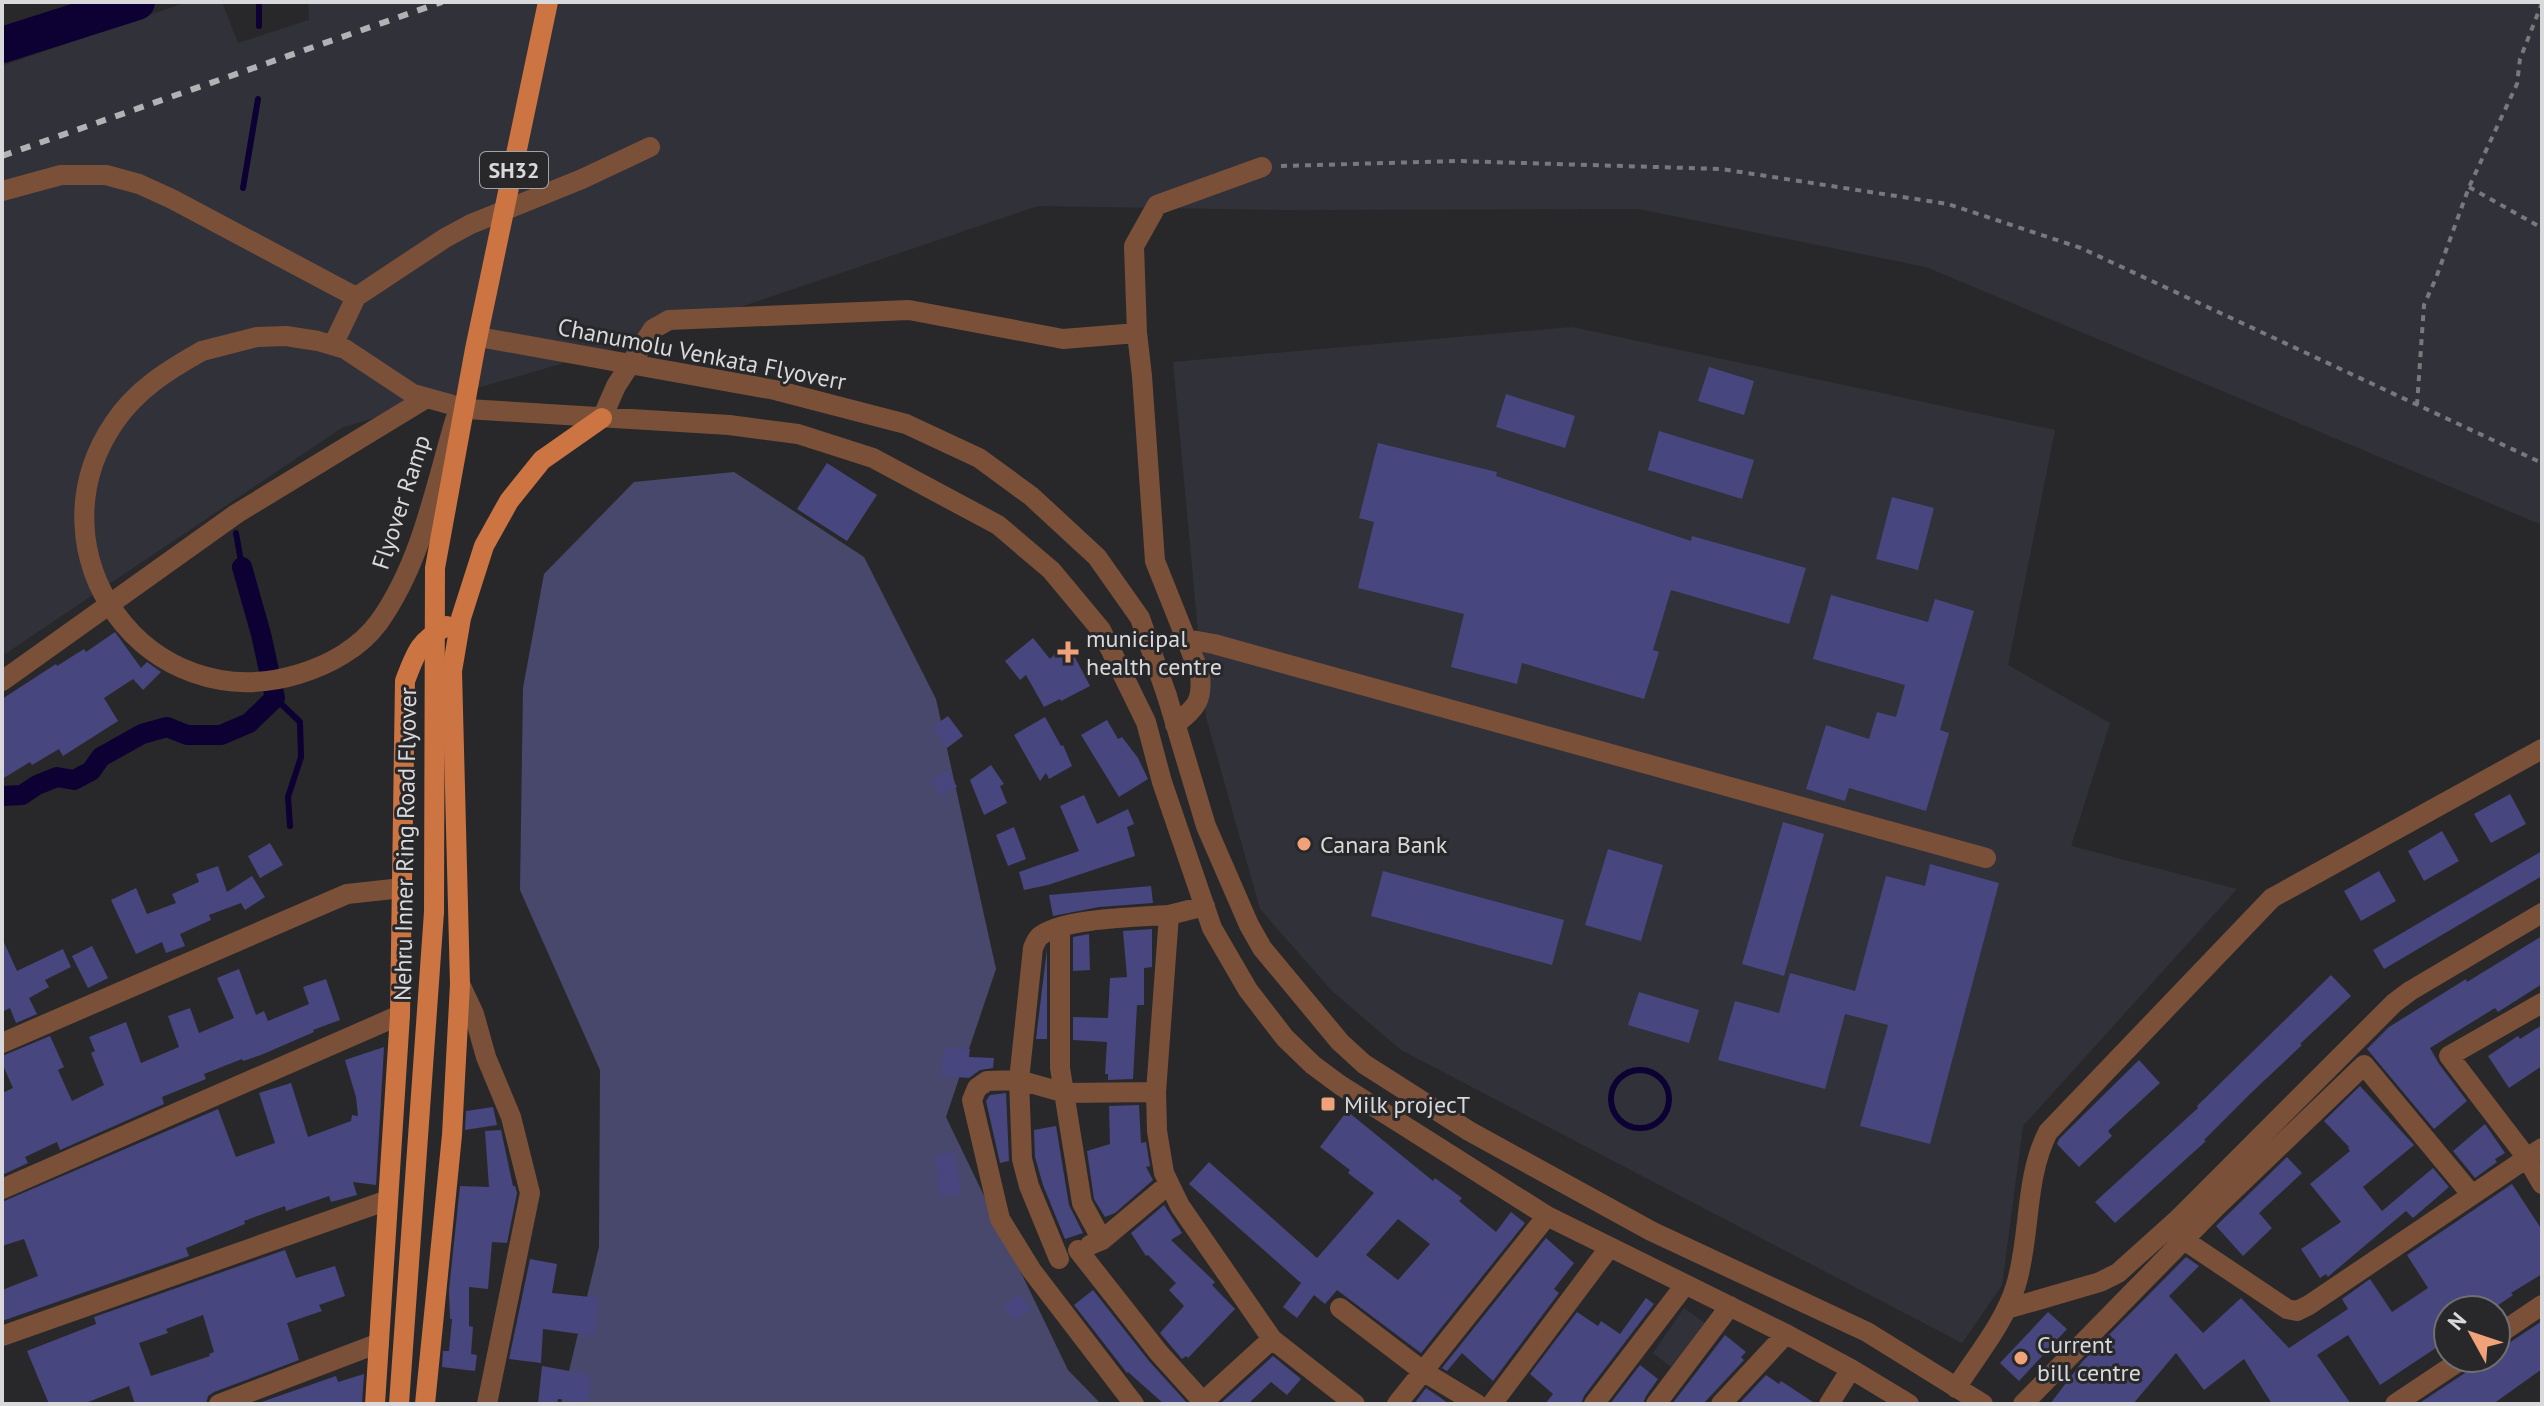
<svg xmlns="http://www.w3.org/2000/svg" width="2544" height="1406" font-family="'PT Sans',sans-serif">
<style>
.built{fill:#313139}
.green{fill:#48486c}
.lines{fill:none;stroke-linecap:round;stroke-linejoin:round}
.stream{stroke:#0c0132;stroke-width:6}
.canal{stroke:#0c0132;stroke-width:20}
.river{stroke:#0c0132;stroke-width:36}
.building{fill:#47467e;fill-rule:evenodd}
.path{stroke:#79797c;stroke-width:4;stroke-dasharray:6 6;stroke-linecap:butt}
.minor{stroke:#7b5039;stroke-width:20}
.major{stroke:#cc7442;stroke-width:20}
.rail{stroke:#b2b2b4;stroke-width:6;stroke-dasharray:10 10;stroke-linecap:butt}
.minor-bridge{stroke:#7b5039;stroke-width:20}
.major-bridge{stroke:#cc7442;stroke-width:20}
.poi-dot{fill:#f0a279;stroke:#28282b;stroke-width:3}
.labels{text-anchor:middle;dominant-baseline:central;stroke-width:6;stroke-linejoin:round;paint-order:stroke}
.shield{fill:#28282b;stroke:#a4a4a6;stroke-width:2}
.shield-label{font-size:22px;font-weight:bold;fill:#d9d9db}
.street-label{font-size:24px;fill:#d9d9db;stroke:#28282b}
.poi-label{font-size:24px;fill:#d9d9db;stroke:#28282b;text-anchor:start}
</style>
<rect width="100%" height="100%" fill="#28282b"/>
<path class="built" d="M187,2H222L238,43L309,20L308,2H2542V525L1926,267L1639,209L1283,210L1038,206L643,340L343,427L2,656V66Z
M1572,327L2055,430L2008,665L2110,723L2071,846L2237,889L2023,1126L2002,1285L1962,1343L1401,1050L1332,991L1260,909L1206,717L1173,362Z
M1684,1308L1705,1323L1671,1367L1653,1353Z"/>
<path class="green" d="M734,472L864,557L936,699L996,969L946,1117L1068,1370L1101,1404H561L599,1247L600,1070L520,890L523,688L544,574L634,482Z"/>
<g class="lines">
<path class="stream" d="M259,26V2
M243,188L258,99
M236,533L242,567
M275,698L300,722L301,757L288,797L290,826
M1611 1099a29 29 0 1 1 58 0a29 29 0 1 1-58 0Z"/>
<path class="canal" d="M2,796L22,795L37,785L57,777L74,780L91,771L101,757L142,734L167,727L187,735H221L249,723L275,698L261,634L242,567"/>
<path class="river" d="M2,45L137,2"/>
</g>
<path class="building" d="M1709,367L1754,381L1744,415L1698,401Z
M1506,394L1575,416L1565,448L1496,427Z
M1659,431L1754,460L1742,499L1648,470Z
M1378,443L1497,472L1496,476L1691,541L1692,536L1806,568L1789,624L1671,590L1653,650L1659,652L1644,699L1522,663L1517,684L1451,667L1464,614L1358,588L1374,522L1359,518Z
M827,463L877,495L847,541L797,509Z
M1892,497L1934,508L1918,570L1876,559Z
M1831,595L1928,622L1935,599L1974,611L1940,730L1949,733L1926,811L1849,788L1845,801L1806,789L1826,725L1869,739L1877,712L1896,717L1905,685L1813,659Z
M115,632L141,668L147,662L161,672L143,690L133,679L104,698L118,721L63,756L59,749L32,765L30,762L2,779V699L56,664L57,666L84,649L86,652Z
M1033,638L1050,659L1067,642L1090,686L1061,701L1060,699L1044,707L1026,675L1020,680L1005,661Z
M948,716L963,736L947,748L932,727Z
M1045,717L1061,746L1063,745L1072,766L1049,779L1046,773L1040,781L1014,735Z
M1107,720L1118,739L1122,737L1138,758L1148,779L1119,797L1081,735Z
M991,765L1004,784L1000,786L1007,803L984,815L970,780Z
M948,770L957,787L940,796L931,779Z
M2510,794L2526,824L2491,843L2474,814Z
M1084,795L1097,824L1128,809L1134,824L1127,827L1135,856L1048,885L1024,890L1019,872L1079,851L1060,806Z
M1783,822L1824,834L1784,976L1742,964Z
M1014,827L1026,859L1008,866L996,835Z
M2442,831L2459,861L2424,881L2408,851Z
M270,843L283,865L260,878L248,856Z
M1608,849L1663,865L1641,941L1585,925Z
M2542,851V876L2384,969L2373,950Z
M1930,864L1999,883L1930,1144L1860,1126L1888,1025L1845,1014L1825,1089L1718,1060L1735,1001L1779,1013L1790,973L1855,991L1886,876L1925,886Z
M218,866L227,892L252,876L265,897L245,910L241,903L209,915L211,920L180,934L185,946L166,953L162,942L136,954L111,900L136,888L147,914L176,903L172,894L199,882L196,874Z
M1383,871L1564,920L1552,965L1371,916Z
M2379,871L2396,901L2361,921L2344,891Z
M1151,886L1153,903L1099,907L1053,916L1049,895Z
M1152,929V967L1144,968V1005H1137L1133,1079L1108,1080V1074H1105L1107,1042L1073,1040V1017L1108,1018L1110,978L1127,977L1123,931Z
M1089,934L1090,970L1073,971V937Z
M2542,936V984L2498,1012L2495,1008L2430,1048L2439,1064L2467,1101L2434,1129L2367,1049L2389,1027L2466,979L2467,982Z
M2,938L17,971L63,949L71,967L45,980L49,987L29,998L37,1014L16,1023L10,1008L2,1012Z
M92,946L108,978L88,988L72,956Z
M1047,949V1039H1036Z
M239,969L256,1015L264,1011L268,1021L309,1004L303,987L326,979L340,1020L313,1030L314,1032L261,1055L243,1061L242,1059L204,1074L206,1079L162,1097L164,1104L60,1150L57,1142L25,1157L28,1163L2,1175V1093L13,1088L2,1063V1056L50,1036L64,1067L58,1070L72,1101L104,1085L91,1053L95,1051L89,1037L126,1022L141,1063L179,1047L168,1016L190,1008L199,1033L234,1018L217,978Z
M2331,975L2351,996L2300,1044L2302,1045L2251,1093L2204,1140L2206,1141L2115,1223L2095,1202L2198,1108L2197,1106Z
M1639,992L1699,1010L1689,1043L1628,1025Z
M2542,1025V1066L2509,1088L2488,1056L2518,1036L2520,1039Z
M384,1047L376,1185L353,1182L357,1195L331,1202L329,1196L286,1211L285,1206L244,1221L245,1224L186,1248L189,1256L2,1321V1290L38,1276L24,1239L2,1246V1202L218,1109L236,1157L275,1143L259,1093L291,1083L308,1137L351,1121L352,1115L358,1116L356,1097L345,1060Z
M944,1047L970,1049L969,1057L994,1058L993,1068L980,1070L969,1078L941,1076Z
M2139,1060L2160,1083L2108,1131L2112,1136L2079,1167L2057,1144L2059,1139Z
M2360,1086L2414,1145L2363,1187L2382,1211L2433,1168L2449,1187L2413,1218L2406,1211L2330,1275L2328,1277L2326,1274L2320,1278L2301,1249L2341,1222L2310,1184L2350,1151L2348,1148L2349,1147L2324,1121Z
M1006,1093L1009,1161L1000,1163L986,1101L990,1095Z
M1139,1105L1141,1143L1146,1142L1150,1166L1146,1167L1153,1180L1115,1213L1105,1217L1094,1199L1087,1151L1110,1144L1109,1106Z
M493,1107L497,1125L465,1130L466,1111Z
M1347,1111L1433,1181L1435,1178L1462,1198L1459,1201L1496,1232L1511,1212L1525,1223L1421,1353L1337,1290L1325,1304L1314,1295L1297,1318L1283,1307L1301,1283L1189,1184L1209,1162L1317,1258L1374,1193L1348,1173L1350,1170L1320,1147ZM1398,1219L1430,1244L1398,1280L1366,1255Z
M2485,1124L2505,1153L2495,1159L2497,1162L2475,1178L2453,1151Z
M1056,1126L1069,1205L1083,1233L1065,1239L1043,1185L1035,1157L1034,1130Z
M501,1130L513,1186H515L517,1193L507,1243L492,1242L488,1289L469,1287V1326L473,1327L471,1354L477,1355L475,1371L442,1367L443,1351H449L452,1319H450L449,1290L460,1186L489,1187L485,1131Z
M955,1152L961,1194L940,1197L934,1155Z
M2287,1157L2302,1173L2259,1213L2272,1228L2243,1256L2216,1226Z
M2512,1184L2542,1230V1274L2511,1293L2513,1295L2491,1310H2448V1340L2380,1385L2348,1335L2317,1355L2351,1404H2272L2244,1359L2204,1390L2176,1353L2133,1404H2050L2082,1362L2186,1257L2199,1266L2169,1296L2203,1333L2241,1298L2289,1348L2348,1309L2342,1299L2370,1279L2392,1312L2428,1288L2407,1255Z
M1164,1205L1182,1233L1171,1240L1215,1282L1212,1285L1235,1309L1188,1358L1186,1356L1182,1359L1160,1333L1184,1306L1169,1290L1176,1283L1148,1255L1146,1256L1131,1233Z
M1546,1238L1574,1263L1554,1289L1559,1293L1493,1381L1462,1353L1447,1371L1442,1368Z
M285,1250L296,1278L335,1266L345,1296L319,1305L322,1311L287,1323L299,1360L214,1392L208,1396L206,1404H135L129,1386L83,1404H49L27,1351L96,1324L94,1317ZM203,1315L214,1352L209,1354L210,1356L151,1376L139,1343L168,1333L166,1329Z
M530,1259L557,1264L552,1293L600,1298L594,1336L543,1329L541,1363L509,1359Z
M1093,1290L1149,1361L1188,1404H1164L1128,1372L1127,1373L1074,1305Z
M1020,1294L1030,1310L1013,1320L1003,1305Z
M1646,1298L1654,1304L1584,1396L1581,1404H1545L1553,1394L1530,1374L1577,1312L1598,1326L1601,1321L1620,1334Z
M2048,1312L2067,1329L2019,1381L2000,1363Z
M2542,1321V1369L2493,1404H2418L2471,1369L2477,1358H2496V1349L2503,1347Z
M1725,1335L1746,1352L1741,1357L1744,1360L1703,1404H1672Z
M1273,1356L1301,1379L1287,1395L1271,1382L1248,1404H1220Z
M1640,1365L1658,1379L1646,1396L1643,1404H1610Z
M542,1366L591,1375L588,1402L558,1399L557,1404H538Z
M364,1374L362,1404H256L336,1376L338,1382Z
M1766,1375L1779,1384L1781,1381L1816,1404H1739Z
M1426,1388L1441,1398L1449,1404H1414Z"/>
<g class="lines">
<path class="path" d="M1281,166L1457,161L1721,169L1948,204L2081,248L2542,463
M2469,187L2542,228
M2417,405L2424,305L2436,278L2469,187L2517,84L2520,59L2542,3"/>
<path class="minor" d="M2,191L61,175H106L139,184L172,199L356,297
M333,345L356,297L445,238L471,224L582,179L650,147
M202,351L257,337L286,336L318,341L345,349L413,394L467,409L729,425L798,434L873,458L998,525L1051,570L1101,630L1146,722L1162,782L1212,928L1248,990L1285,1038L1313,1065L1340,1085L1547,1216L1786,1334L1851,1369L1909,1404
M602,418L616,386L653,329L669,320L909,310L1063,339L1137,333
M1186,639L1214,644L1986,858
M2,681L236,514L425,399
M1167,696L1206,826L1249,925L1262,948L1340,1042L1364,1064L1469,1131L1651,1231L1867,1332L1983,1404
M1175,725C1196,707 1203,702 1200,674L1155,561L1142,376L1137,333L1134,246L1157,205L1262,167
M1205,906L1169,915L1156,1092L1157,1131L1164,1173L1180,1206L1272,1339L1355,1404
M1060,928V1068L1082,1203L1102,1240
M460,984L474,1014L486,1057L511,1117L530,1193L487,1404
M2,1043L347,894L402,888
M2542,1148L2527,1158L2542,1184
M2,1189L400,1015
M2184,1240L2287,1309L2297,1311L2309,1305L2527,1158L2449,1056L2542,1003
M1090,1245L1102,1240L1169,1184
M1078,1250L1159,1353L1205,1404
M1059,1259L1029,1186L1022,1159L1019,1080L1033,948C1035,944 1036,940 1039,937C1059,918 1140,917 1169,915
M1340,1308L1424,1372L1477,1404
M2007,1309L2100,1282L2118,1273L2177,1220L2394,1003L2410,991L2542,913
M2,1336L388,1200
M2496,1336L2542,1305
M1956,1388C1977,1355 2005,1322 2016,1285C2031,1236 2024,1179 2048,1132L2272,898L2542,749
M1203,1402L1272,1339
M219,1404L379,1343
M1134,1404L1032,1271L1000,1219L972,1100L977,1088L987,1081L1019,1080L1065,1093L1156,1092
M1397,1404L1547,1216
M1492,1404L1609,1248
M1594,1404L1685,1285
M1656,1404L1730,1306
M1721,1404L1786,1334
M1829,1404L1851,1369
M2023,1404L2215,1208L2364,1065L2472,1195
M2395,1404L2464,1358"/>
<path class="major" d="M375,1404L400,1015L405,681C416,652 419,641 447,626
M399,1404L434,912
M425,1404L452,1135L460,984L452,671L461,618L484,546L509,501L542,460L602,418"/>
<path class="rail" d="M2,156L442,2"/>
<path class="minor-bridge" d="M479,337L775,390L906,424L979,458L1031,496L1097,557L1140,618L1167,696
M202,351C168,370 136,390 114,423C26,553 147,721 299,674C329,665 360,648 379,622C421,563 435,488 455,420"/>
<path class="major-bridge" d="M434,912L435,568L475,349L548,2"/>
</g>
<g class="poi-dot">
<path d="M1064 640h8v8h8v8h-8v8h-8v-8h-8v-8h8z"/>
<circle cx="1304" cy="844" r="8"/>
<rect x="1320" y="1096" width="16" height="16" rx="4"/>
<circle cx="2021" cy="1358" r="8"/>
</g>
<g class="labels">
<rect class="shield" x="480" y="152" width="68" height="36" rx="6"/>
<g class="shield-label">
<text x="514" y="170">SH32</text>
</g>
<g class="street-label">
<text transform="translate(702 354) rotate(11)">Chanumolu Venkata Flyoverr</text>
<text transform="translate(401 502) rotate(-72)">Flyover Ramp</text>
<text transform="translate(405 844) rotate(-89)">Nehru Inner Ring Road Flyover</text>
</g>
<g class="poi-label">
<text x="1086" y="638">municipal<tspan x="1086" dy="28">health centre</tspan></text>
<text x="1320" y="844">Canara Bank</text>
<text x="1344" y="1104">Milk projecT</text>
<text x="2037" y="1344">Current<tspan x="2037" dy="28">bill centre</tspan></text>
</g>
</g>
<rect width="2544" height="1406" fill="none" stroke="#d9d9db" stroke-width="8"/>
<g transform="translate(2472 1334) rotate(310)"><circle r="38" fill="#28282b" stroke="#6f6f71" stroke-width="2"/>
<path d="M0-6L14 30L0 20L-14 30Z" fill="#f0a279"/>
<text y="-12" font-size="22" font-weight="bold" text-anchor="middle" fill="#d9d9db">N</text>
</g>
</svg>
